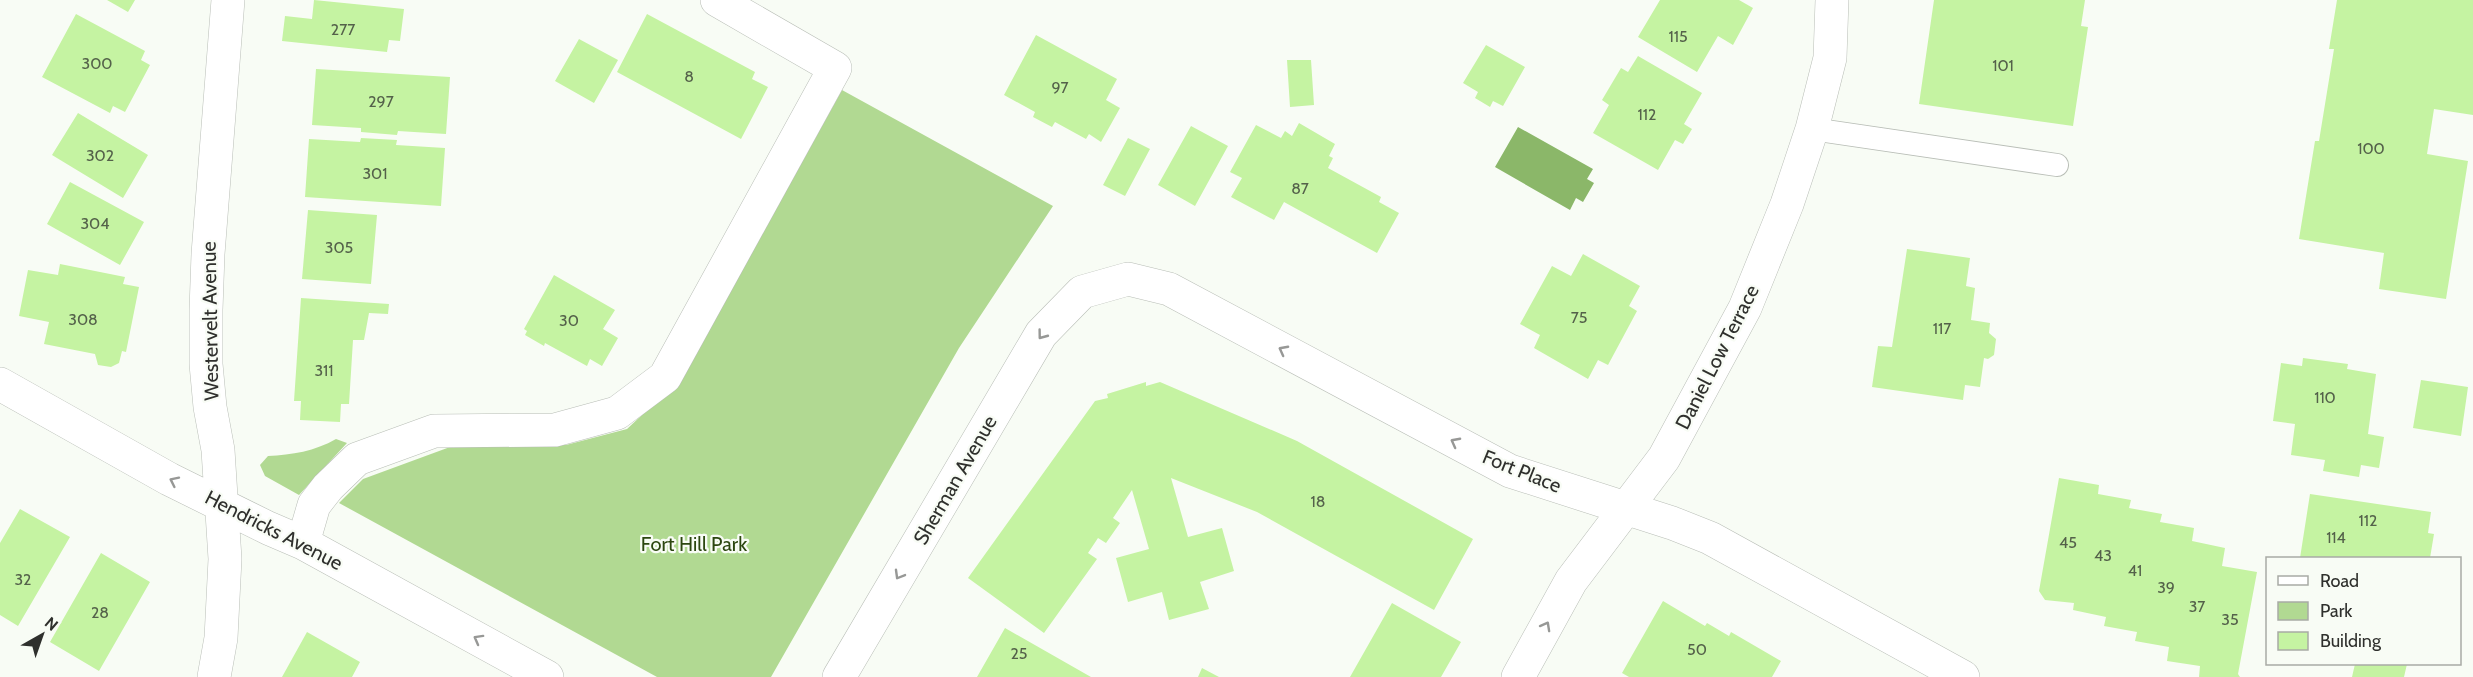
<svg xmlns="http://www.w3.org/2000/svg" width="2473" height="677" font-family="Cabin,sans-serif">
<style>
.green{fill:#b1d992}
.water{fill:#8bb769}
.building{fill:#c5f3a2}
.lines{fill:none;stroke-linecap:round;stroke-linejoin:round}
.service-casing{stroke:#b9beb7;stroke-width:24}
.minor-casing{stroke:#b9beb7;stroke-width:34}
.service{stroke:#fff;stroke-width:22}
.minor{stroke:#fff;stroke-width:33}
.oneway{stroke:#979896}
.labels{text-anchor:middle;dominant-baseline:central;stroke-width:4.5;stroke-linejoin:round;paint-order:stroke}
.number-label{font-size:16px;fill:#54614a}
.street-label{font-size:20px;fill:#2f302d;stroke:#f8fcf5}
.park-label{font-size:20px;fill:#2c4710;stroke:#f8fcf5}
</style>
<rect width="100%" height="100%" fill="#f8fcf5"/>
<path class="green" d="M842,90L1053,206L959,348L771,677H657L339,503L363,479L450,447L566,445L627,429L671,388L739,276Z
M336,439L347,443L299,495L265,476L260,465L268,456C292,455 315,451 336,439Z"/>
<path class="water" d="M1518,127L1593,169L1587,179L1594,183L1583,202L1576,198L1570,210L1495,167Z"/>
<path class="building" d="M107,0H135L128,12Z
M314,0L404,9L400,41L389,40L387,52L282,41L285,16L312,19Z
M1660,0H1739L1753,8L1733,45L1718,36L1697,72L1638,37Z
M1934,0H2085L2081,26L2088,27L2073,126L1919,104Z
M2337,0H2473V115L2434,109L2427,154L2468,161L2446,299L2379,289L2384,253L2299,239L2315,141H2319L2334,49H2329Z
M76,14L145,51L141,60L150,65L125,112L113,106L110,113L42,77Z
M647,14L755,72L752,79L768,87L741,139L617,72Z
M1036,35L1117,79L1106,100L1120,108L1101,142L1089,134L1086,139L1055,122L1052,127L1033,117L1035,112L1004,95Z
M579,39L618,60L594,103L555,81Z
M1486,45L1525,67L1503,106L1493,101L1490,107L1475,98L1478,92L1463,83Z
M1638,56L1702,93L1684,124L1692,129L1683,144L1675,140L1658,170L1593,133L1609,105L1602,100L1621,68L1628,72Z
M1287,60H1311L1314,105L1290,107Z
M316,69L450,77L446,134L398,131L397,135L361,132V128L312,125Z
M78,113L148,155L123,198L52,155Z
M1299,123L1335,144L1329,156L1333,158L1328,168L1381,197L1379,202L1399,213L1377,253L1284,202L1274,220L1231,197L1242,178L1230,172L1256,125L1281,138L1285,131L1292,136Z
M1191,126L1228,146L1195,206L1158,185Z
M361,138L397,140L396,145L445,148L441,206L305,197L309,139L360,142Z
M1128,138L1150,149L1125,196L1103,185Z
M70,182L144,222L120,265L47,224Z
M308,210L377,215L371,284L302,279Z
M1907,249L1970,258L1966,286L1975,288L1971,320L1990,323L1989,333L1996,339L1994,355L1988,359L1984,358L1980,387L1965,385L1963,400L1872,387L1878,346L1892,347Z
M1583,254L1640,286L1629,306L1637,311L1608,365L1598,360L1588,379L1534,348L1540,335L1520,324L1552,266L1571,276Z
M60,264L125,277L123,284L139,287L126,352L122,351L119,363L111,367L98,365L95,354L44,344L49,322L19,316L28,270L58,275Z
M554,275L615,310L603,329L618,338L602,366L590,359L587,366L545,343L544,346L525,335L527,331L524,329Z
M301,298L389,304L388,314L369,313L364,340H353L349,404H341L340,422L300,420L301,401H294Z
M2303,358L2348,364L2347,369L2376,374L2368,434L2384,437L2379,468L2361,465L2359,477L2323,471L2325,460L2291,455L2295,424L2273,421L2281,363L2302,366Z
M2421,380L2468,387L2461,436L2413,428Z
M1146,382V386L1160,382L1297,441L1473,539L1434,610L1257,512L1171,478L1188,537L1222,528L1234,571L1200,582L1209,609L1169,620L1162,592L1128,602L1116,558L1149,549L1132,490L1113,518L1120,523L1106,543L1098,538L1088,553L1097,559L1044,633L968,578L1095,401L1108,398L1107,394Z
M2059,478L2099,485L2098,494L2131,500L2129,508L2162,514L2160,522L2194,528L2192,541L2225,548L2222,566L2257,572L2238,674L2240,677H2199L2200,666L2167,661L2169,647L2135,641L2137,632L2104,626L2106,617L2073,610L2074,603L2045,600L2039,591Z
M2310,494L2431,512L2428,533L2434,534L2430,558H2300Z
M20,509L70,537L18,626L0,615V543Z
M101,553L150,582L99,671L50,642Z
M1663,601L1705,626L1707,623L1729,636L1731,632L1781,661L1772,677H1629L1622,673Z
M1392,603L1461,642L1441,677H1350Z
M1005,628L1091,677H977Z
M307,632L360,662L352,677H282Z
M2355,664H2407L2404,677H2352Z
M1202,668L1219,677H1198Z"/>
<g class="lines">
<defs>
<path id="service" d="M1812,129L2057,165"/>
<path id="minor" d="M0,384L169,479L268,528L303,543L547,677
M303,543L314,505L328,487L357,459L434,431L555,430L617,413L665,377L835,68L717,0
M214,677L221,638L225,559L218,450L210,407L206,364V310L208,254L228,0
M839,677L1041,334L1082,292L1128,279L1169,289L1510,471L1672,523L1710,538L1963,677
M1518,677L1571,581L1664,458L1745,308L1787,204L1812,129L1830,58L1832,0"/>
</defs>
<use href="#service" class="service-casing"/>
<use href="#minor" class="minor-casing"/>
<use href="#service" class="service"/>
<use href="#minor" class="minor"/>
</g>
<defs><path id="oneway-chevron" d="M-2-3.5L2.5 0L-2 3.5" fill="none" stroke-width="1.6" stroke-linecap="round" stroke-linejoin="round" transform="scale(1.5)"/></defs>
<g class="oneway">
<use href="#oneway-chevron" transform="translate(1042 335) rotate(127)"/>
<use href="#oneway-chevron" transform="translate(1283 350) rotate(-152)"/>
<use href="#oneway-chevron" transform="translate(1455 442) rotate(-152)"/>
<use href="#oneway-chevron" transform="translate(174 481) rotate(-154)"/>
<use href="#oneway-chevron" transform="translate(899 575) rotate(120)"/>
<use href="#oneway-chevron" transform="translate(1546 626) rotate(-61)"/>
<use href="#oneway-chevron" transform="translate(478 639) rotate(-151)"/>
</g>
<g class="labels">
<g class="number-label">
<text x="343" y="29">277</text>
<text x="1678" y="36">115</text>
<text x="97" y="63">300</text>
<text x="2003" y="65">101</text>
<text x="689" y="76">8</text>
<text x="1060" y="87">97</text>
<text x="381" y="101">297</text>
<text x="1647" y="114">112</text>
<text x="2371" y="148">100</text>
<text x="100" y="155">302</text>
<text x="375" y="173">301</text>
<text x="1300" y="188">87</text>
<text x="95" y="223">304</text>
<text x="339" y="247">305</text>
<text x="1579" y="317">75</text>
<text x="83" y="319">308</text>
<text x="569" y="320">30</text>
<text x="1942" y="328">117</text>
<text x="324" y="370">311</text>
<text x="2325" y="397">110</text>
<text x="1318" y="501">18</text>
<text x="2368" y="520">112</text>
<text x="2336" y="537">114</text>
<text x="2068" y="542">45</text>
<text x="2103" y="555">43</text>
<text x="2135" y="570">41</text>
<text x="23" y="579">32</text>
<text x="2166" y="587">39</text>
<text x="2197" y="606">37</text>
<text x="100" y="612">28</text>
<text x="2230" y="619">35</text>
<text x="1697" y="649">50</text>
<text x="1019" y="653">25</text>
</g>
<g class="street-label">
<text transform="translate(210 321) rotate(-91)">Westervelt Avenue</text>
<text transform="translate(1717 357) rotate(-63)">Daniel Low Terrace</text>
<text transform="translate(1522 471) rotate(22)">Fort Place</text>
<text transform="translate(955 480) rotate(-60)">Sherman Avenue</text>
<text transform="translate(274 530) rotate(27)">Hendricks Avenue</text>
</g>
<g class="park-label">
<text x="694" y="544">Fort Hill Park</text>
</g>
</g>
<rect x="2266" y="557" width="195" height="108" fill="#f8fcf5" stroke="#a8aaa5" stroke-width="1.5"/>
<rect x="2278" y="576" width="30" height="9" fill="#ffffff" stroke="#a8aaa5" stroke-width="1.5"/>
<text x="2320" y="587" font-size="18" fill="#2f302d">Road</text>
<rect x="2278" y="602" width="30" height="18" fill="#b1d992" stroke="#a8aaa5" stroke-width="1.5"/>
<text x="2320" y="617" font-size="18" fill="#2f302d">Park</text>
<rect x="2278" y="632" width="30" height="18" fill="#c5f3a2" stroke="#a8aaa5" stroke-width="1.5"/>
<text x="2320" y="647" font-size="18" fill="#2f302d">Building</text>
<g transform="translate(42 635) rotate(40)" stroke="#f8fcf5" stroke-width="4.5" paint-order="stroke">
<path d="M0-4.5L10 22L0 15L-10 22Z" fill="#2f302d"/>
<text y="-9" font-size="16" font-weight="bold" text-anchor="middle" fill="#2f302d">N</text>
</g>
</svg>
